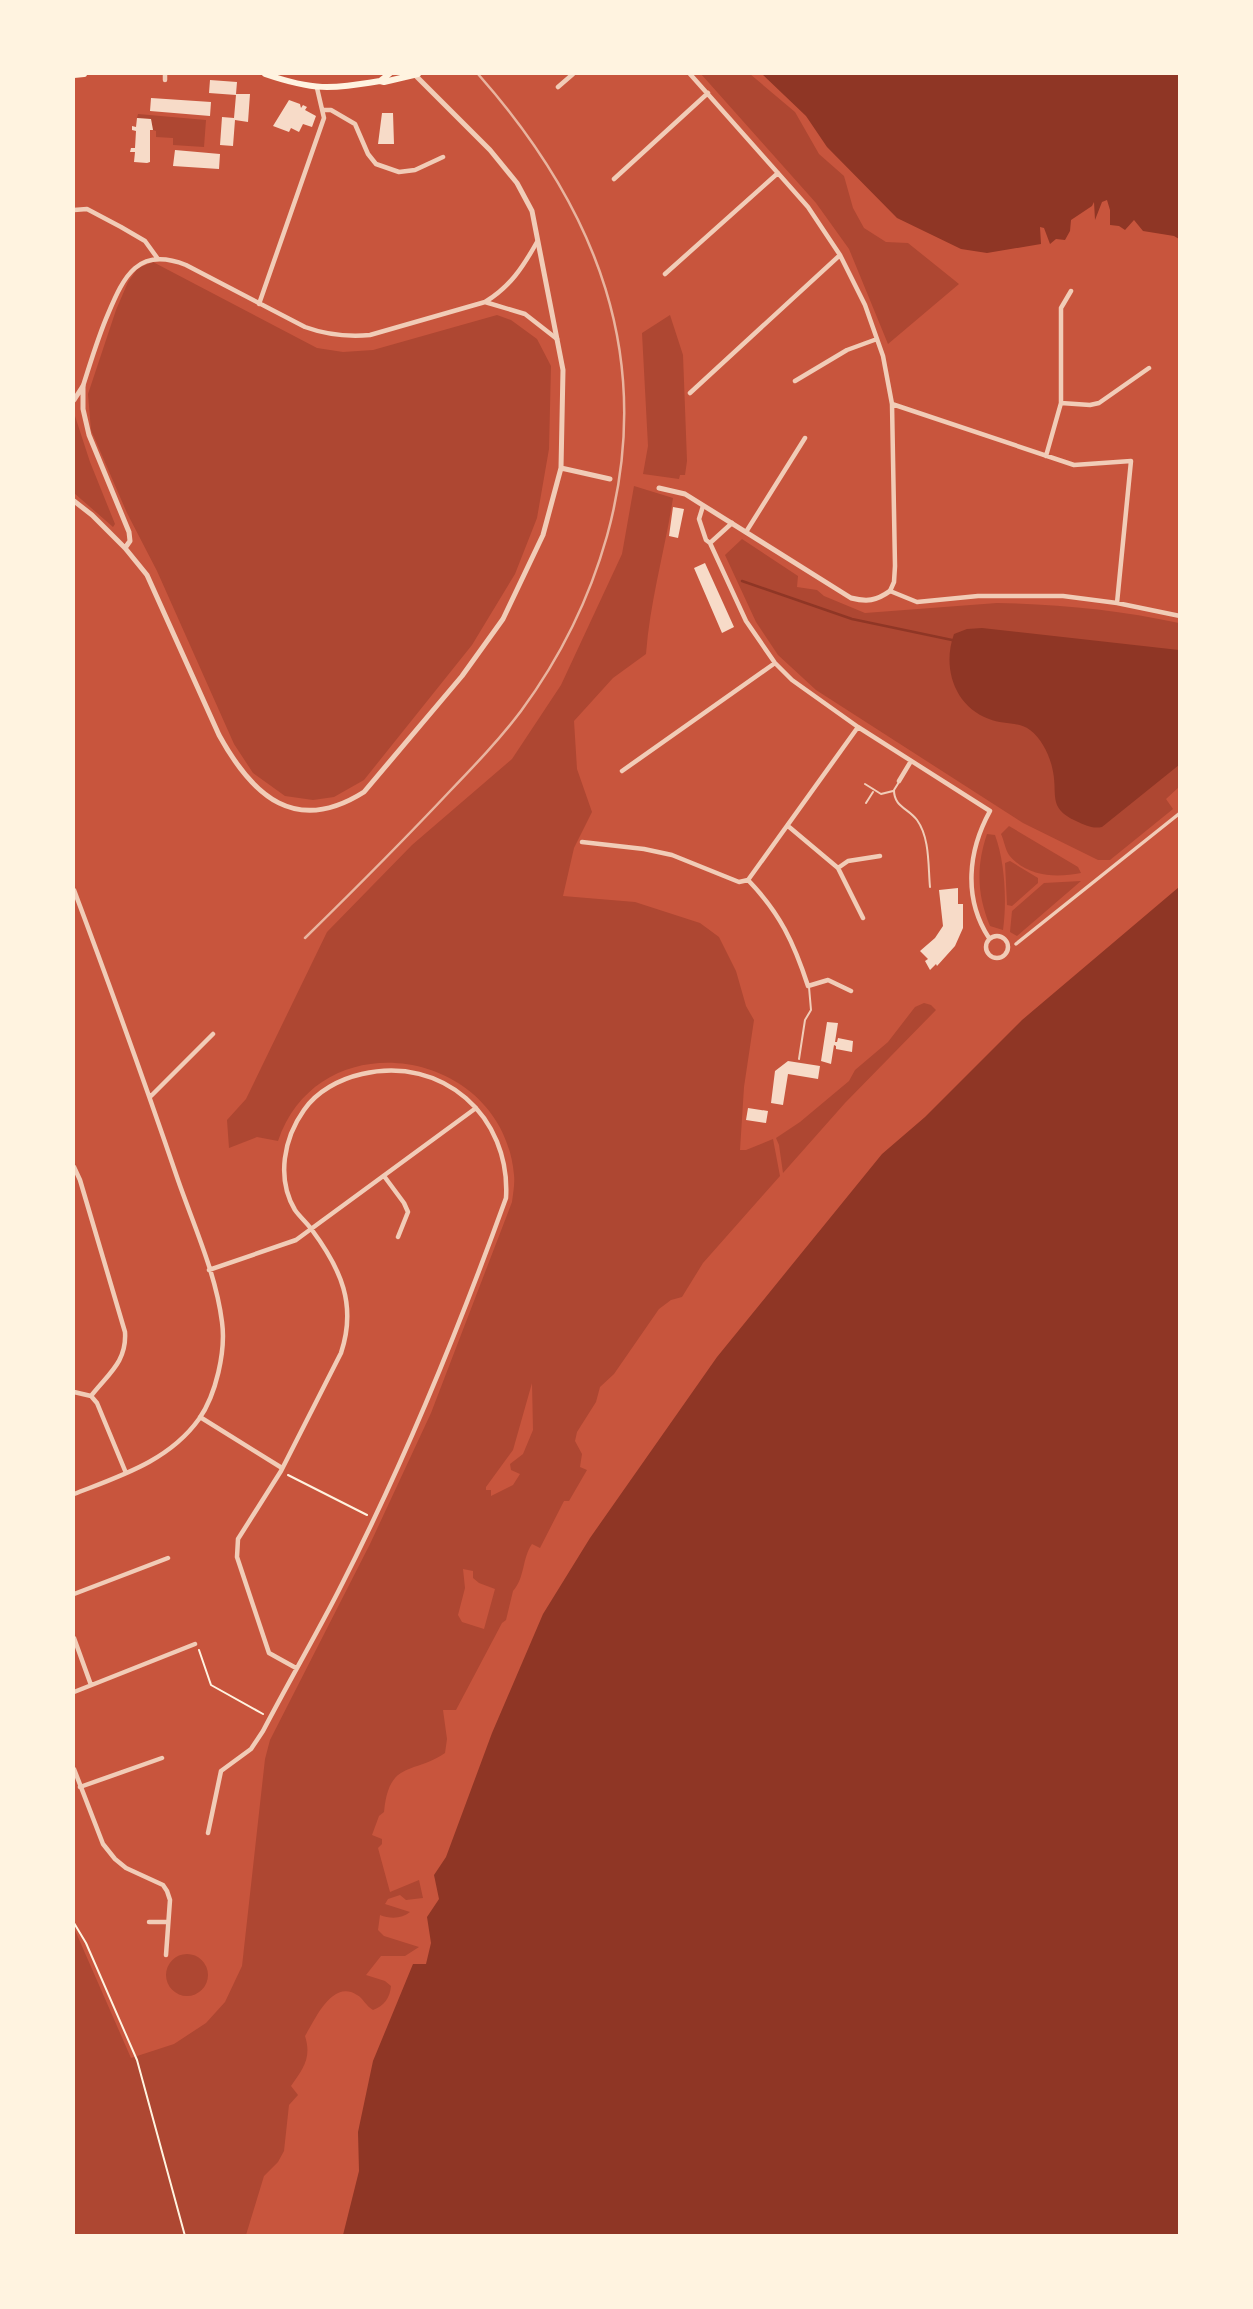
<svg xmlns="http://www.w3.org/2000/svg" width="1253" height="2309" font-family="'Noto Sans',sans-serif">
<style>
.green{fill:#ae4732;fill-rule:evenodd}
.water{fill:#8f3625}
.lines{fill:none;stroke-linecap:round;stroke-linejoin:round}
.stream{stroke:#8f3625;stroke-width:2.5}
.building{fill:#f7dbc8}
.path{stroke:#fff3e0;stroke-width:2}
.service{stroke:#f1ccb7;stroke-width:2}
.pedestrian{stroke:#f1ccb7;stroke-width:3.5}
.minor{stroke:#f1ccb7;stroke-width:4.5}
.tertiary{stroke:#f1ccb7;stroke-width:5}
.primary{stroke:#fff3e0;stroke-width:6}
.rail{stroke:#e9b49f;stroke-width:2.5}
</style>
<rect width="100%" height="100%" fill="#c8553d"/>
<path class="green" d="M701,74H750L795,112L819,154L844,176L853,208L864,228L886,242L908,243L959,284L888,344L849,249L816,203Z
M138,114L206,120L204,147L173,145V138L156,137V131L153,130L151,119L137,118Z
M153,262L317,348L343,352L373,350L497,315L511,320L537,339L551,366L549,449L537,518L515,574L472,645L364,780L334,797L313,800L285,796L253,773L234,744L157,571L127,513L91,430L88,394L116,310L128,282L138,268Z
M670,315L683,355L687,461L685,475H680L679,479L643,474L648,446L642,333Z
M74,413L90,462L115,524L113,527L74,493Z
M634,486L673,498C665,550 650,601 646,654L613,678L574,721L577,769L592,812L574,848L563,896L635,902L700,923L719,937L736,971L746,1006L754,1020L744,1087L740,1150H746L773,1139L780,1176L703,1263L682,1297L671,1300L659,1309L614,1374L600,1387L596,1402L577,1432L575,1441L582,1454L580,1467L587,1470L569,1501H564L540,1548L532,1544C522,1558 525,1578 513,1591L506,1620L502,1623L456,1710H443L447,1739L445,1753C412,1775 389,1760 384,1812L379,1816L372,1835L382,1839V1844L378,1848L390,1892L419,1880L423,1898L406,1900L400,1895L388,1899L385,1904L410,1912C402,1919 390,1919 380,1915L378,1930L384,1936L419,1947L405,1956H381L366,1975L385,1981L391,1986C390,1998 384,2006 373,2010C366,2006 363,1998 357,1995C332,1979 315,2020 305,2036C312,2058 303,2069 291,2086L298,2095L289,2105L284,2151L278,2162L264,2176L246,2235H74V1928L131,2058L174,2044L206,2023L225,2002L242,1966L265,1759L270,1740L370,1544L431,1413L512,1202C513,1193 515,1184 514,1175C503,1048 320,1018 278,1141L257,1137L229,1148L227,1120L246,1099L327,932L412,845L512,759L561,685L622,554ZM532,1383L533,1430L523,1454L510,1464L511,1470L520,1474L513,1485L491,1496V1490H486V1487L513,1450ZM463,1569L473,1571V1578L479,1583L495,1589L484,1629L462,1622L458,1615L465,1588Z
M742,539L798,576L797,587L817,590L824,596L865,613L997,603C1058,604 1119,610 1179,623V787L1166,799L1173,809L1110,860H1098L1023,823L816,690L778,655L756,622L725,555Z
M1009,826L1078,867L1081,873C1056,878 1027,877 1009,855C1005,849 1004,840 1001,834Z
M987,834L995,835C1005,862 1007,901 1003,930L990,926C977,894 976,867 987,834Z
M1010,861L1038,878V883L1012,906L1007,905L1005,863Z
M1081,881L1017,936L1010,932L1012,911L1044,883Z
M924,1003L931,1005L936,1010L845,1103L783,1173L779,1145L776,1138L800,1122L849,1081L855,1070L888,1042L915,1007Z
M166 1975a21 21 0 1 1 42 0a21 21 0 1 1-42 0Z"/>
<path class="water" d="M762,74H1179V239L1174,236L1143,231L1134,220L1125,230L1119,226L1110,225V210L1107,200L1102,202L1095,220L1094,202L1092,206L1071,220L1070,231L1065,240L1056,239L1050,244L1044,228L1040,227L1041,244L987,253L961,249L897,218L827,147L806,116Z
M982,628L1179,650V765L1102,827C1092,829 1085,825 1076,821C1046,807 1059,794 1052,767C1049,754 1041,738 1030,730C1018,721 1002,725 989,719C954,706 942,667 954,634L967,629Z
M1179,887V2235H343L359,2171L358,2132L373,2061L413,1964H426L431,1943L427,1917L439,1899L434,1875L446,1857L492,1733L543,1614L590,1538L717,1357L882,1154L925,1117L1022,1020Z"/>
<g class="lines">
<path class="stream" d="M742,581L852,619L952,640"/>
</g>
<path class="building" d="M210,80L237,82L236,94H250L248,122L235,120L233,146L220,145L222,117L234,118L236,95L209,93Z
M151,98L211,102L210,116L150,111Z
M289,100L300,104L301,108L303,105L307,107L305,110L316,116L312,127L303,124L299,132L291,128L289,132L273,126Z
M382,113H393L394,144H378Z
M137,118L151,119L153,130H150V162L147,163L134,162L135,152H130L131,148H135L136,131L132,130V126L136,127Z
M175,150L220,154L219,169L173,166Z
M673,507L684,509L678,538L669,536Z
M705,563L734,627L722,633L694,568Z
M958,888V904H963V928L955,946L937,966L936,964L930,970L925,961L928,959L920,951L935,938L943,926L939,890Z
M827,1022L838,1023L835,1042H837L838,1038L853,1041L852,1052L836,1049V1046L834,1045L831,1064L821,1061Z
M788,1061L820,1066L818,1079L788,1074L783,1105L771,1103L775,1071Z
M748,1108L768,1111L766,1123L746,1120Z"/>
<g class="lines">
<path class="path" d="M288,1475L367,1515
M199,1650L211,1685L263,1714
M74,1923L86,1943L137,2060L185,2236"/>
<path class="service" d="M899,782L894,790C894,807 908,808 917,820C930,838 928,866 930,887
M865,784L881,794L893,791
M866,803L873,792
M799,1059L805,1020L811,1010L809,987"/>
<path class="pedestrian" d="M1016,944L1180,813"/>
<path class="minor" d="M690,74L808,207L840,255L865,305L883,356L892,404L895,566L894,582L890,591L917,602L978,596H1063L1117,603L1180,616
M165,80V74
M558,87L573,74
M324,110H331L355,124L368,154L376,164L399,172L415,170L443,157
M614,179L708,93
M74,210L87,209L121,227L145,241L158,259
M665,274L778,173
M485,302C510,287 523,267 537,242
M259,304L324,118L317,88
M795,381L847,350L877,339
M83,386C91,361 98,337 108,314C124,276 138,246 186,265L305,327C327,335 347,337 370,335L485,302L525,314L557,339
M690,393L840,255
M1061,403L1090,405L1099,403L1149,368
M892,404L1074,465L1131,461L1117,603
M1046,456L1061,403V308L1071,291
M703,506L699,519L706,540L710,543L746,621L775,663L792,680L858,727L990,811C968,851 963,898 989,938
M746,532L805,438
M710,543L732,523
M622,771L775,663
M899,781L911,761
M788,826L838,868L863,918
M582,842L644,849L672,855L739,882L748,880C780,913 794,943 808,986L828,980L851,991
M838,868L848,861L880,856
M748,880L858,727
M74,890C110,986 145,1083 178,1180C194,1226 216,1274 222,1322C226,1351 216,1395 199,1419C169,1461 120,1476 74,1494
M986 947a11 11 0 1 1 22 0a11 11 0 1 1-22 0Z
M151,1096L213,1034
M74,1167L80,1180L125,1332C127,1362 108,1374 91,1396
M384,1176L404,1203L408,1212L398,1237
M209,1270L296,1240L476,1108
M74,1392L91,1396L97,1403L126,1473
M200,1417L282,1468
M74,1594L168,1558
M74,1638L91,1685
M74,1692L195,1644
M74,1769L103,1844L115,1859L126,1868L163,1885L167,1891L170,1900L166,1955
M80,1787L162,1758
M208,1833L221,1771L251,1749L263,1731C288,1683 315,1637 339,1590C404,1463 458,1331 506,1198C511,1116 442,1055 362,1074C340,1079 317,1091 304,1110C284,1138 276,1178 295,1210C300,1217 307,1223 312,1230C341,1269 357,1305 341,1353L281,1471L238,1539L237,1557L269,1653L296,1668
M149,1922H168"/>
<path class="tertiary" d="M83,386V409L89,435L129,532L130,541L125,548
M74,400L83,386
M561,468L610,479
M659,488L685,494L851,598C867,602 876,601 890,591
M74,501L92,515L125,548L147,575L219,735C253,797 296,835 364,792L462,676L503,619L543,535L561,468L563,370L532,211L517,183L490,150L415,75"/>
<path class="primary" d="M265,74C315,91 329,89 380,81L384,82L418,74
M74,75L84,74
M380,81L389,74"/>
<path class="rail" d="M305,938C354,890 403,841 450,791C475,765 499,740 521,711C560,658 589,600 607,536C656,358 597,209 478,74"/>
</g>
<rect width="1253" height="2309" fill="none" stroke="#fff3e0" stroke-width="150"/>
</svg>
